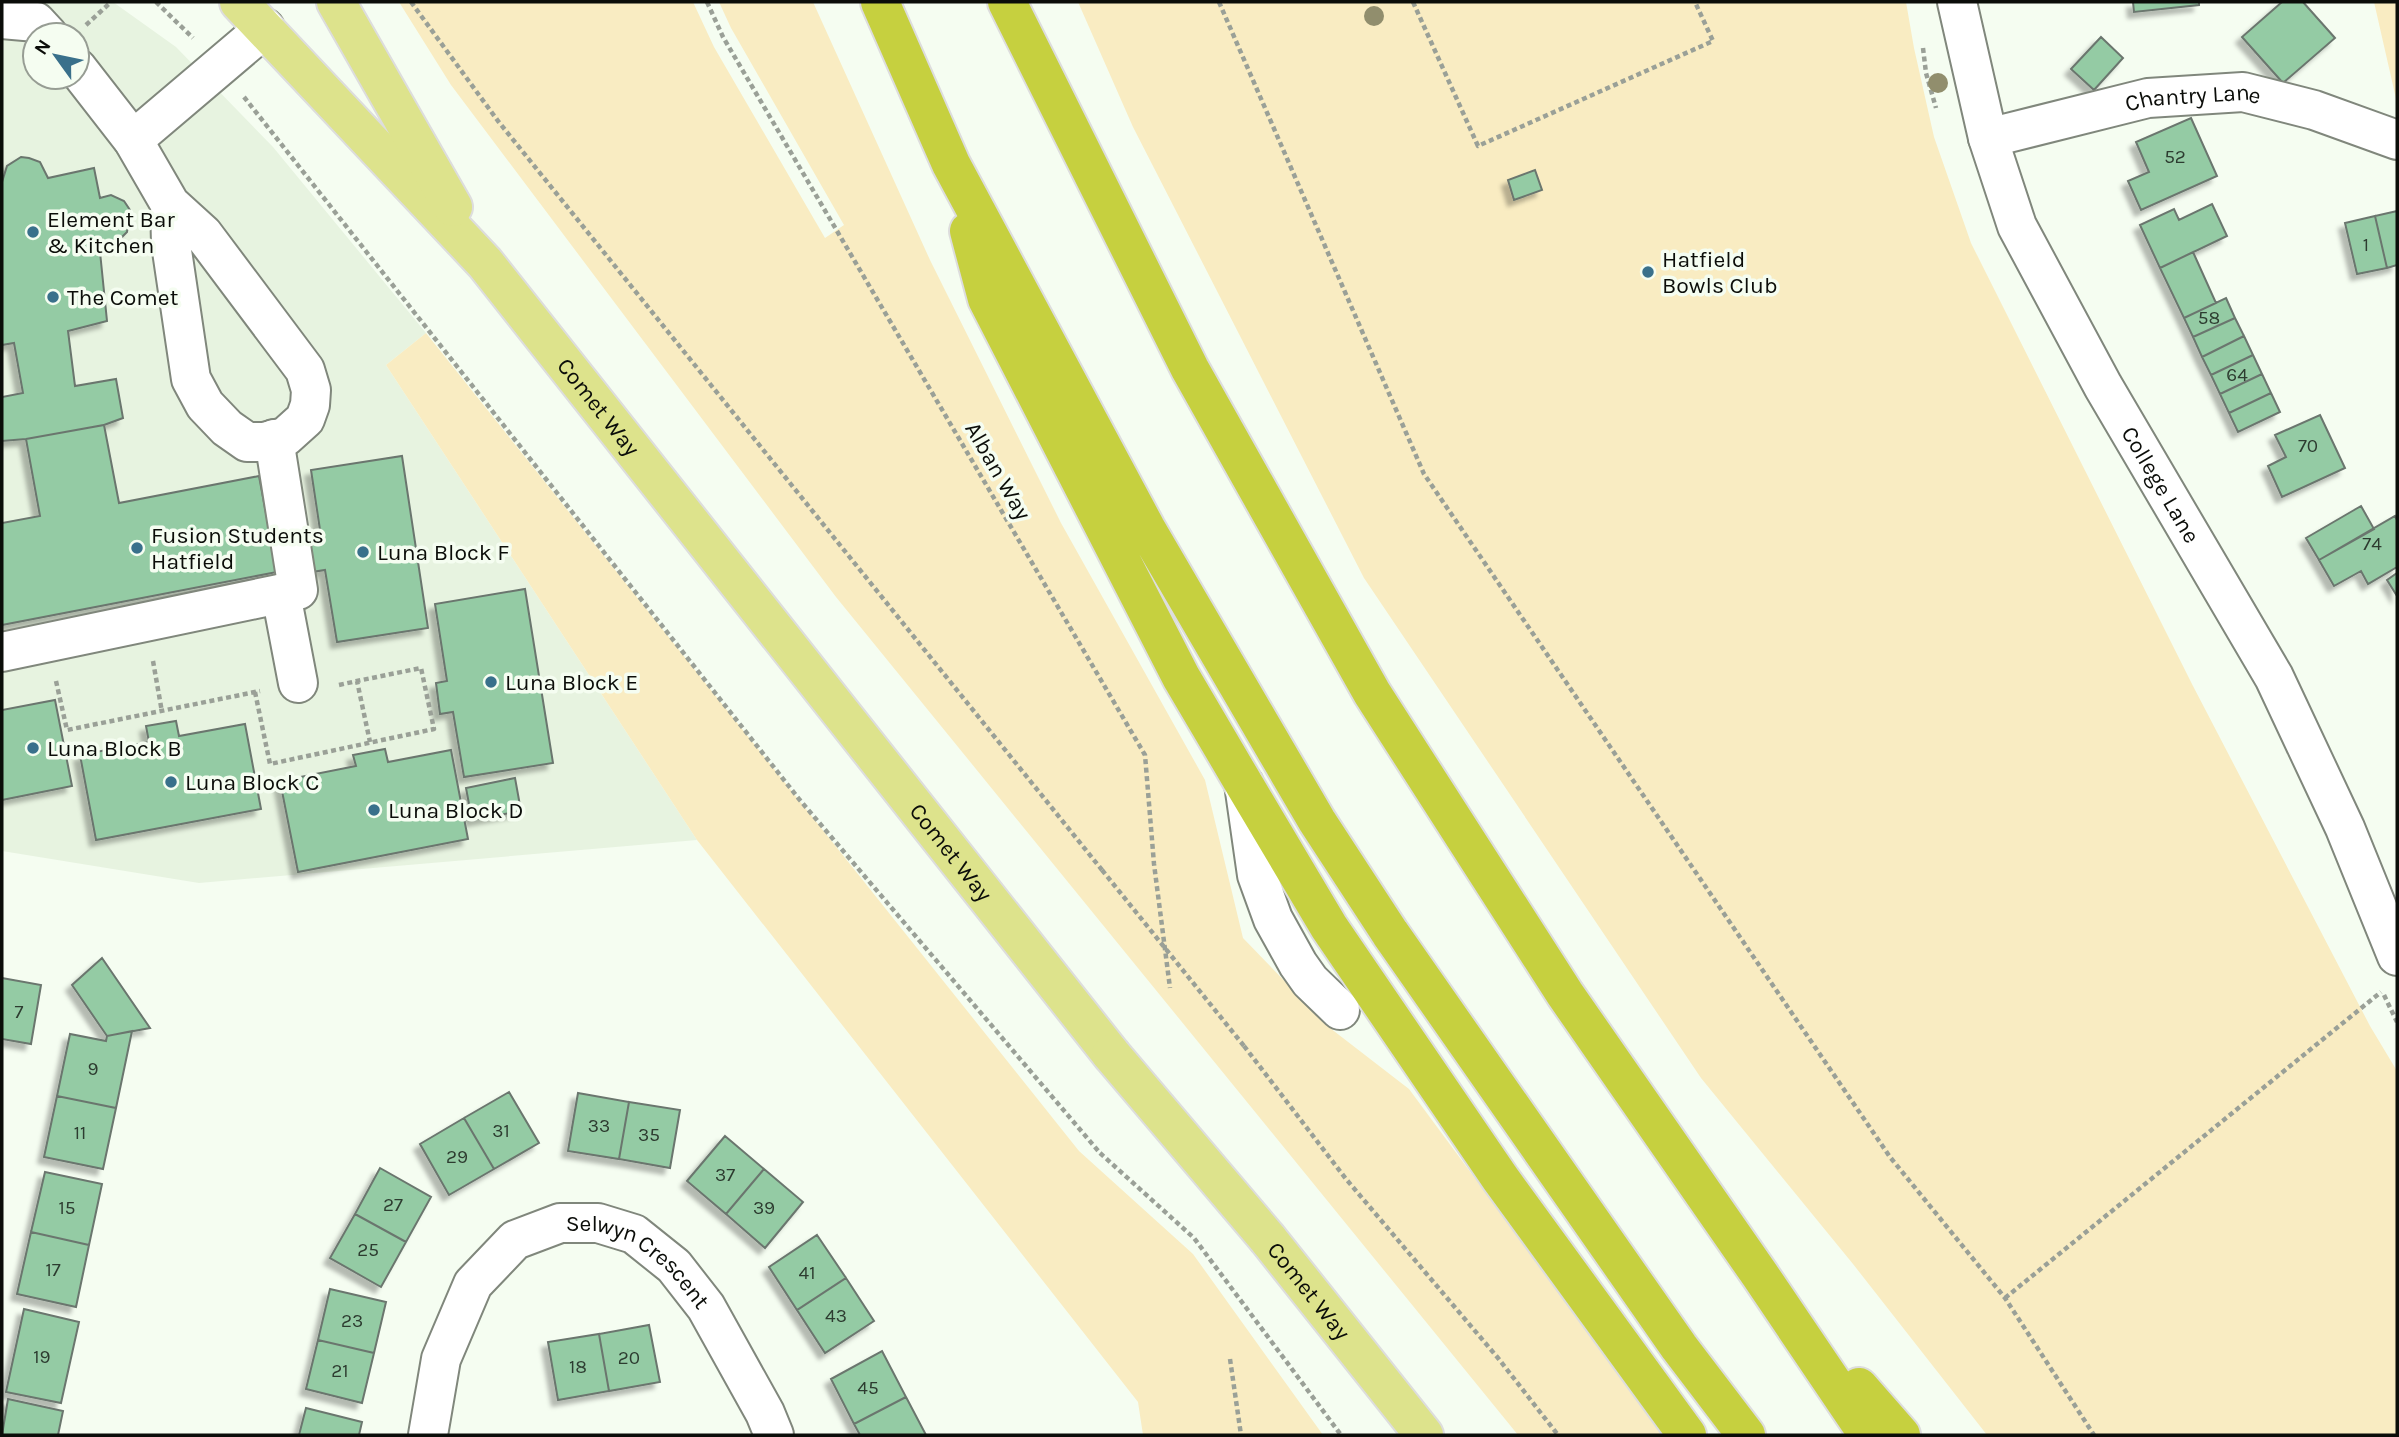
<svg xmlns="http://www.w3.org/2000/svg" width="2399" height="1437" font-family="Karla,sans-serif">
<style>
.built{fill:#e7f3e0;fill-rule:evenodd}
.green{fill:#f9ecc2}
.building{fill:#94cba4;stroke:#6b766e;stroke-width:2;filter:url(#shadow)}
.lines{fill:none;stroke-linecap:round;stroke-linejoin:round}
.minor-casing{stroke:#80877c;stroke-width:42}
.major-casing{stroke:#ddd;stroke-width:42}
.highway-casing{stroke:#ddd;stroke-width:42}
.path{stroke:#9aa097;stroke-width:4.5;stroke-dasharray:5 3.5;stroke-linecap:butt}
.minor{stroke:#fff;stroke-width:38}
.major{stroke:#dde38c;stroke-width:38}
.highway{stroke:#c6d03f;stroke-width:38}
.major-bridge-casing{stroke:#ddd;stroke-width:42;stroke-linecap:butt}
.path-bridge{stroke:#9aa097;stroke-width:4.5;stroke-dasharray:5 3.5;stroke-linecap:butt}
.major-bridge{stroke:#dde38c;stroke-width:38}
.tree{fill:#918e6d}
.poi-dot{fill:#39708b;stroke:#f5fdf1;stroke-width:2.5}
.labels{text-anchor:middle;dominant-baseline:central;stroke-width:7;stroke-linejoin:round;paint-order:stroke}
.number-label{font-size:19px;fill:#2d3c30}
.street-label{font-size:23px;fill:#0b0d09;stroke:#f5fdf1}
.poi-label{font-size:23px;fill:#0b0d09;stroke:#f5fdf1;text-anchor:start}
</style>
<defs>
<filter id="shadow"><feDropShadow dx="-6" dy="6" stdDeviation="2" flood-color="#0004"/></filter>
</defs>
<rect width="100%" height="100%" fill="#f5fdf1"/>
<path class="built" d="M2,2H113L176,47L273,147L426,333L386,365L697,840L199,883L2,851ZM35,35H77V77H35Z"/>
<path class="green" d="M399,2H693L714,47L825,238L844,225L731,28L719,2H813L930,260L1061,523L1205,780L1243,938L1330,1028L1409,1089L1665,1435H1518L836,597L451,85Z
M1078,2H1906L1914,48L1934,137L1971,243L2193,686L2370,1026L2397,1071V1435H1987L1853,1264L1701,1078L1364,578L1133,127Z
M2374,2H2397V103Z
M426,333L1079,1151L1193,1254L1323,1435H1143L1138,1402L697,840L386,365Z"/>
<path class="building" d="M2133,2H2199V5L2134,12Z
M2282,2H2303L2335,38L2283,83L2242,37Z
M2101,37L2123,58L2094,90L2071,69Z
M2191,118L2217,176L2141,210L2128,181L2149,172L2136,142Z
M21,157L29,158L40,162L48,178L94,168L100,198L111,195L124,201L130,210L127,232L119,240L99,242L107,321L68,331L75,386L116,379L123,418L104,425L26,439L2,441V397L23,393L14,343L2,345V182L7,166Z
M1535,170L1542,190L1514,200L1508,180Z
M2212,204L2227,236L2160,268L2140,225L2174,209L2179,220Z
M2397,211V265L2387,268L2375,216Z
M2375,216L2387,268L2357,274L2345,223Z
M2193,252L2216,303L2184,318L2160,268Z
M2226,298L2235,318L2193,337L2184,318Z
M2235,318L2244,336L2202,357L2193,337Z
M2244,336L2253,355L2211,375L2202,357Z
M2253,355L2262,374L2220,394L2211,375Z
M2262,374L2271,393L2229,413L2220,394Z
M2271,393L2280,412L2238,432L2229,413Z
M2320,415L2345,468L2282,497L2268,466L2286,457L2275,435Z
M104,425L119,503L259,476L277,572L2,625V523L40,516L26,439Z
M402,456L428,628L337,642L325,570L312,572L308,545L322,543L311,470Z
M2361,506L2374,529L2319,560L2306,538Z
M2395,516L2397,520V567L2368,584L2361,571L2334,586L2319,560Z
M2397,573V596L2387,580Z
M525,589L553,763L464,777L453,712L440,714L436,683L447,681L435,604Z
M55,700L72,786L2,800V710Z
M176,721L179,736L245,724L261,809L96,840L80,755L149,742L146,726Z
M385,749L388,762L451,750L468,839L298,872L280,781L356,766L353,755Z
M515,778L521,811L472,820L466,788Z
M102,958L150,1028L107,1036L72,985Z
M2,978L41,985L31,1044L2,1039Z
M132,1031L116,1108L57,1096L70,1034L106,1041L107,1036Z
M509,1092L539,1143L494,1169L464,1118Z
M578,1093L629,1102L619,1159L568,1151Z
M57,1096L116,1108L103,1169L44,1157Z
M629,1102L680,1110L670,1168L619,1159Z
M464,1118L494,1169L449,1195L420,1144Z
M725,1136L764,1169L726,1214L687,1181Z
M380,1168L431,1197L406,1242L355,1214Z
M764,1169L803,1202L765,1248L726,1214Z
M45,1172L102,1184L89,1245L31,1232Z
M355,1214L406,1242L381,1287L330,1258Z
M31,1232L89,1245L76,1307L17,1294Z
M817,1235L846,1278L797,1310L769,1267Z
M846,1278L874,1321L825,1353L797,1310Z
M330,1289L386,1302L374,1353L318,1340Z
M24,1309L79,1322L61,1403L6,1392Z
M649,1325L660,1382L609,1391L599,1334Z
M599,1334L609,1391L558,1400L548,1342Z
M318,1340L374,1353L362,1403L306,1389Z
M882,1351L906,1397L854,1424L831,1379Z
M906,1397L926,1435H860L854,1424Z
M8,1399L63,1411L58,1435H2Z
M306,1408L362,1422L359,1435H299Z"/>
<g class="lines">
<defs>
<g id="minor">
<path id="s1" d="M1957,2L1988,138L2017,226L2103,386L2274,677L2345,828L2397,956"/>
<path d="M2,19L36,22L48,35"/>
<path d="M77,68L133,140L170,204L203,234L305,370L311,390L310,405L305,419L285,437L264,442H247L227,428L205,405L191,379L171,244L170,204"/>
<path id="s2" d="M1988,138L2148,98L2243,92L2314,110L2397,140"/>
<path d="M133,140L265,28"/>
<path d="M281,594L298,683"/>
<path d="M2,652L298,590L274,439"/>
<path d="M1244,784L1257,875L1273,919L1298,964L1310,981L1340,1010"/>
<path id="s3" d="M428,1435L441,1359L473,1284L515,1240L560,1223H598L634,1234L674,1266L706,1307L765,1413L774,1435"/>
</g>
<g id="major">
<path id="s4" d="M239,2L485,263L1111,1054"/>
<path d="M336,2L453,207"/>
<path id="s5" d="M1268,1239L1424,1435"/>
</g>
<path id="highway" d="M880,2L951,164L1146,528L1317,821L1390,933L1679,1347L1746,1435
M1007,2L1190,369L1372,693L1565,994L1760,1275L1868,1435
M969,231L987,299L1181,677L1244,784L1329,927L1500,1178L1687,1435
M1859,1387L1901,1435"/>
</defs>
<use href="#minor" class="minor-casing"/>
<use href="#major" class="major-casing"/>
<use href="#highway" class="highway-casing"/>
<path class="path" d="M156,2L193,38
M411,2L498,121L1102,870
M707,2L723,37L1145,755L1154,864L1170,988
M1219,2L1424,474L1890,1157L2005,1298L2094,1435
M1413,2L1478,146L1713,41L1695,2
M86,25L111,2
M1923,48L1926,73L1936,108
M244,97L799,799L1100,1153
M153,661L162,712
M56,681L67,730L260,691
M339,685L357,681L370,742
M255,692L270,764L434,729L421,668L357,681
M2384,995L2397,1022
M1244,1046L1346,1179L1498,1358L1558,1435
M2005,1298L2381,992
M1271,1341L1341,1435
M1230,1359L1241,1435"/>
<use href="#minor" class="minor"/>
<use href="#major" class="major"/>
<use href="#highway" class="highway"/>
<defs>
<path id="major-bridge" d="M1111,1054L1268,1239"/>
</defs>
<use href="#major-bridge" class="major-bridge-casing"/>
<path class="path-bridge" d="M1102,870L1244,1046
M1100,1153L1194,1238L1271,1341"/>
<use href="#major-bridge" class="major-bridge"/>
</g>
<g class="tree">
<circle cx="1374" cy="16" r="10"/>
<circle cx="1938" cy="83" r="10"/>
</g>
<g class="poi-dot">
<circle cx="33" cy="232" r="7"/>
<circle cx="1648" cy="272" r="7"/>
<circle cx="53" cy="297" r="7"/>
<circle cx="137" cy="548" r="7"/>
<circle cx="363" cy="552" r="7"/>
<circle cx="491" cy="682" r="7"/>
<circle cx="33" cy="748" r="7"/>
<circle cx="171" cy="782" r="7"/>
<circle cx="374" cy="810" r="7"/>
</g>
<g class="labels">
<g class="number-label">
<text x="2175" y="157">52</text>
<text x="2366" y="245">1</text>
<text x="2209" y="318">58</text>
<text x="2237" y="375">64</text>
<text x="2308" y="446">70</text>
<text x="2372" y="544">74</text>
<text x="19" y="1012">7</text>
<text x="93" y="1069">9</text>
<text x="599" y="1126">33</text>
<text x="501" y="1131">31</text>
<text x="80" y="1133">11</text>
<text x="649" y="1135">35</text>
<text x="457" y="1157">29</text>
<text x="725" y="1175">37</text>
<text x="393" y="1205">27</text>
<text x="67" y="1208">15</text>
<text x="764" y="1208">39</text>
<text x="368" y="1250">25</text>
<text x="53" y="1270">17</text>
<text x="807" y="1273">41</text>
<text x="836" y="1316">43</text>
<text x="352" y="1321">23</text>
<text x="42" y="1357">19</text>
<text x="629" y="1358">20</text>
<text x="578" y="1367">18</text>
<text x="340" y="1371">21</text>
<text x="868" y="1388">45</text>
</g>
<g class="street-label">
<text stroke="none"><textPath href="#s2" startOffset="210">Chantry Lane</textPath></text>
<text stroke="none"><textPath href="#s4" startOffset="542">Comet Way</textPath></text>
<text transform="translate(998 471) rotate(60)">Alban Way</text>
<text stroke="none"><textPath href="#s1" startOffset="528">College Lane</textPath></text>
<text stroke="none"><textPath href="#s4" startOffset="1110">Comet Way</textPath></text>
<text stroke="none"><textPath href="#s3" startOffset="359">Selwyn Crescent</textPath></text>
<text stroke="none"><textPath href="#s5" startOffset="66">Comet Way</textPath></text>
</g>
<g class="poi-label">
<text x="47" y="219">Element Bar<tspan x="47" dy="26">&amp; Kitchen</tspan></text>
<text x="1662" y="259">Hatfield<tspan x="1662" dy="26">Bowls Club</tspan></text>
<text x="67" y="297">The Comet</text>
<text x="151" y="535">Fusion Students<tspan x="151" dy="26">Hatfield</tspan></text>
<text x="377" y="552">Luna Block F</text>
<text x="505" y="682">Luna Block E</text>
<text x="47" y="748">Luna Block B</text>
<text x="185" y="782">Luna Block C</text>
<text x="388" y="810">Luna Block D</text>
</g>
</g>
<rect width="2399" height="1437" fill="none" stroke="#0b0d09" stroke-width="7"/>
<g transform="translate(56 56) rotate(303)"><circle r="33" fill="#f5fdf1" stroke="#979d94" stroke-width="2"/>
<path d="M0-5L12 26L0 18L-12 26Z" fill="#39708b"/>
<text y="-10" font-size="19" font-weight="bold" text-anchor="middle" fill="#0b0d09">N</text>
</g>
</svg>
